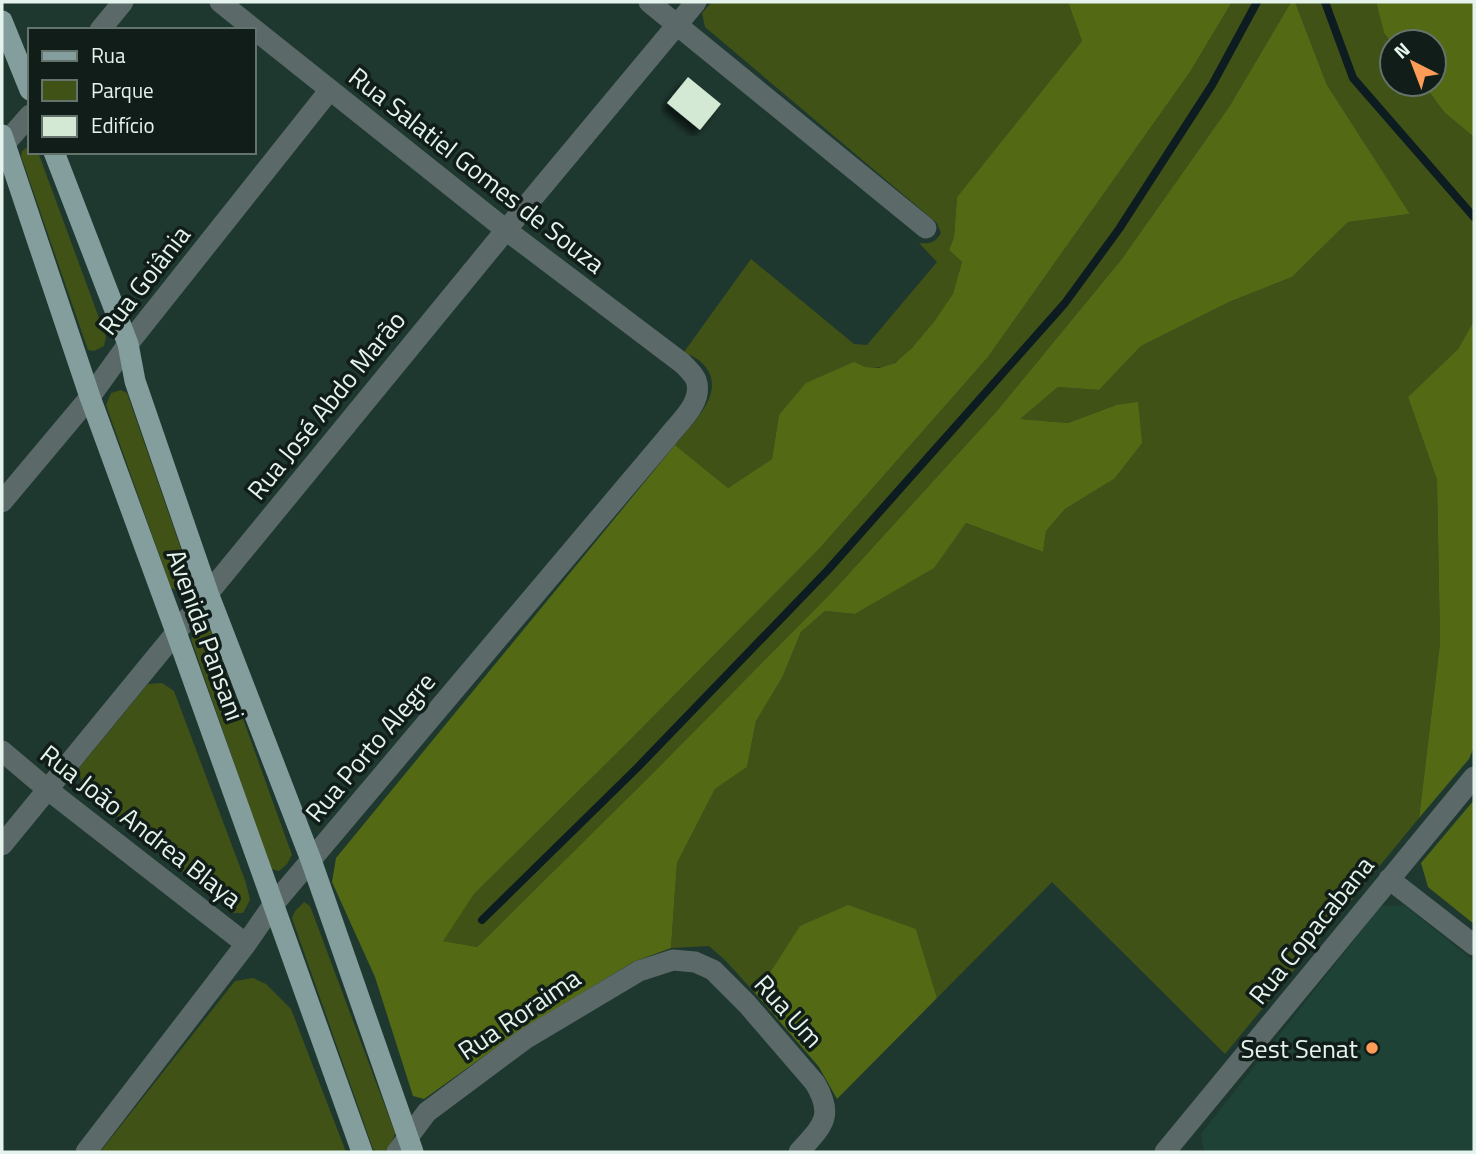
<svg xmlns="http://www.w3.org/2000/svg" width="1476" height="1154" font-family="'Titillium Web',sans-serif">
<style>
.built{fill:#1f4236}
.green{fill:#415217}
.forest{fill:#536914}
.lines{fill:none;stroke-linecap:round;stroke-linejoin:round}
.stream{stroke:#0d1c20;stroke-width:8}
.building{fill:#d3e9d4;filter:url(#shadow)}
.minor{stroke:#5b6968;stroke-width:21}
.major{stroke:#839e9d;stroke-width:21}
.poi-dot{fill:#fd9c56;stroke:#111d18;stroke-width:2.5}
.labels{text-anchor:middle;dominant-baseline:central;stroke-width:7;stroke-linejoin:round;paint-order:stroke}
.street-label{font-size:26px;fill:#e4f4ed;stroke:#111d18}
.poi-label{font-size:26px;fill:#e4f4ed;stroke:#111d18;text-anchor:end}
</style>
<defs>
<filter id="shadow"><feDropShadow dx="-6" dy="6" stdDeviation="3.5" flood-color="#0009"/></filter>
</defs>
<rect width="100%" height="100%" fill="#1e382f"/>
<path class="built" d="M1404,905L1474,961V1152H1204L1201,1134L1381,906Z"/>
<path class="green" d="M712,2H1068L1082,41L957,197L954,237L949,250L962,262C959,272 957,284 953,294C945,311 909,357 892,364C882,368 874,368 865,367L779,415L772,459L728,488L675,445C692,423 729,391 703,364C699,359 690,355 684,352L751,259L854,344L867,345L937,262L919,243C930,244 935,243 941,233L937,223L705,27L702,13Z
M1232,2H1291L1229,107L1121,260L996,412L834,590L648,778L477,947L442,941L474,894L627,743L820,548L988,357L1190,72Z
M1295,2H1376L1384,33L1392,44V84H1423L1445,113L1474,137V321L1458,349L1408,397L1437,480L1440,643L1419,818L1225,1054L1052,882L937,998L916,929L777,962L755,993L725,960L709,946L671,948L677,863L715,789L747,767L756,721L782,678L801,632L825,611L855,614L933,568L966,523L1043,552L1046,531L1065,509L1114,479L1116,405L1068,423L1019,419L1058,387L1099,390L1141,346L1229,302L1292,277L1348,222L1410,214L1327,85Z
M29,146L30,152H38L106,337L104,346L94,351L88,350L21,156L22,151Z
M121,390L127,393L190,575V585L178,591L171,588L106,405L111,393Z
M207,626L212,633L292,855L287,864L279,871L271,869L191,639L196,630Z
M162,683L174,691L246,883L250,900L243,913H233L82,787L79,768L148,684Z
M304,902L310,906L395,1133C392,1142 390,1152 378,1152L373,1149L292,918L295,911Z
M253,978L266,984L291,1009L346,1152H100L235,981Z"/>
<path class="forest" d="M1068,2H1232L1190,72L988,357L820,548L627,743L474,894L443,941L477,947L648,778L834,590L996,412L1121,260L1229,107L1291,2H1295L1327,85L1410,214L1348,222L1292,277L1229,302L1141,346L1099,390L1058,387L1020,419L1068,423L1116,405L1138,402L1142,443L1114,479L1065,509L1046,531L1043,552L966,523L934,568L855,614L825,611L801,632L782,678L756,721L747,767L715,789L677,863L671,948L633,962L519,1031L424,1099L413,1096L375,977L332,882L336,858L675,445L728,488L772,459L779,415L806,383L854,362L865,367L879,368L895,363L912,348L934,322L953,294L962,262L949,250L954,237L957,197L1082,41Z
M1376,2H1474V137L1445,113L1423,84H1434V42H1392V44L1384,33Z
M1474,321V747L1469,759L1419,818L1440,643L1437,480L1408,397L1458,349Z
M1474,800V924L1428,887L1421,863Z
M848,905L916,929L937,998L837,1099L819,1067L755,993L777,962L800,926Z"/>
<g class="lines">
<path class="stream" d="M1325,2L1353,78L1474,217
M482,920L637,768L827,571L1065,303L1119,229L1212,85L1257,2"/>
</g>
<path class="building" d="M688,77L721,104L700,130L667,103Z"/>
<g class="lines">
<path class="minor" d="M649,2L926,228
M100,30L123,2
M2,147L30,115
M2,502L90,397L128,344L329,91
M2,751L47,789L246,944
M2,845L506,230L696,2
M1389,879L1474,945
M86,1152L246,944L273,905L667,438C679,422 704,402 696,380C693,373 687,368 682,363L506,230L220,2
M397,1152L427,1112L525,1039L639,971L673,960L695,962L713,970L747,1004L815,1083C835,1117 822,1126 799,1152
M1165,1152L1474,777"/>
<path class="major" d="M2,21L30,90
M2,135L90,397L176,632L362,1152
M54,152L128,344L135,381L208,593L311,860L413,1152"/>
</g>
<circle class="poi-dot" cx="1372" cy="1048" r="7"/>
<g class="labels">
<g class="street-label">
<text transform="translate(477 170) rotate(38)">Rua Salatiel Gomes de Souza</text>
<text transform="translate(144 280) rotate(-52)">Rua Goiânia</text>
<text transform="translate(326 405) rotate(-51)">Rua José Abdo Marão</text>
<text transform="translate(206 635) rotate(70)">Avenida Pansani</text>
<text transform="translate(370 747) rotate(-50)">Rua Porto Alegre</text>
<text transform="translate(141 826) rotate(38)">Rua João Andrea Blaya</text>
<text transform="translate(1311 930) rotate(-51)">Rua Copacabana</text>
<text transform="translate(789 1011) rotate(48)">Rua Um</text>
<text transform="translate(519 1014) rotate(-34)">Rua Roraima</text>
</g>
<g class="poi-label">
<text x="1358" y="1048">Sest Senat</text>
</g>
</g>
<rect width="1476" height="1154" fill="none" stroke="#e4f4ed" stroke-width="7"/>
<rect x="28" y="28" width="228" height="126" fill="#111d18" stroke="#65736d" stroke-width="2"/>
<rect x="42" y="51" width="35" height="10" fill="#839e9d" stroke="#65736d" stroke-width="2"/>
<text x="91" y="63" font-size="21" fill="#e4f4ed">Rua</text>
<rect x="42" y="80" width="35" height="21" fill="#415217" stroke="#65736d" stroke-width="2"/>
<text x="91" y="98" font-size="21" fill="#e4f4ed">Parque</text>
<rect x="42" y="116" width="35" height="21" fill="#d3e9d4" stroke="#65736d" stroke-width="2"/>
<text x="91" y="133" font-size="21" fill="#e4f4ed">Edifício</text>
<g transform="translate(1413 63) rotate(318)"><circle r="33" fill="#111d18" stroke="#65736d" stroke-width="2"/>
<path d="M0-5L12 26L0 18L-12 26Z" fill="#fd9c56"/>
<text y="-10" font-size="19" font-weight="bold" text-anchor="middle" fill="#e4f4ed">N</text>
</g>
</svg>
